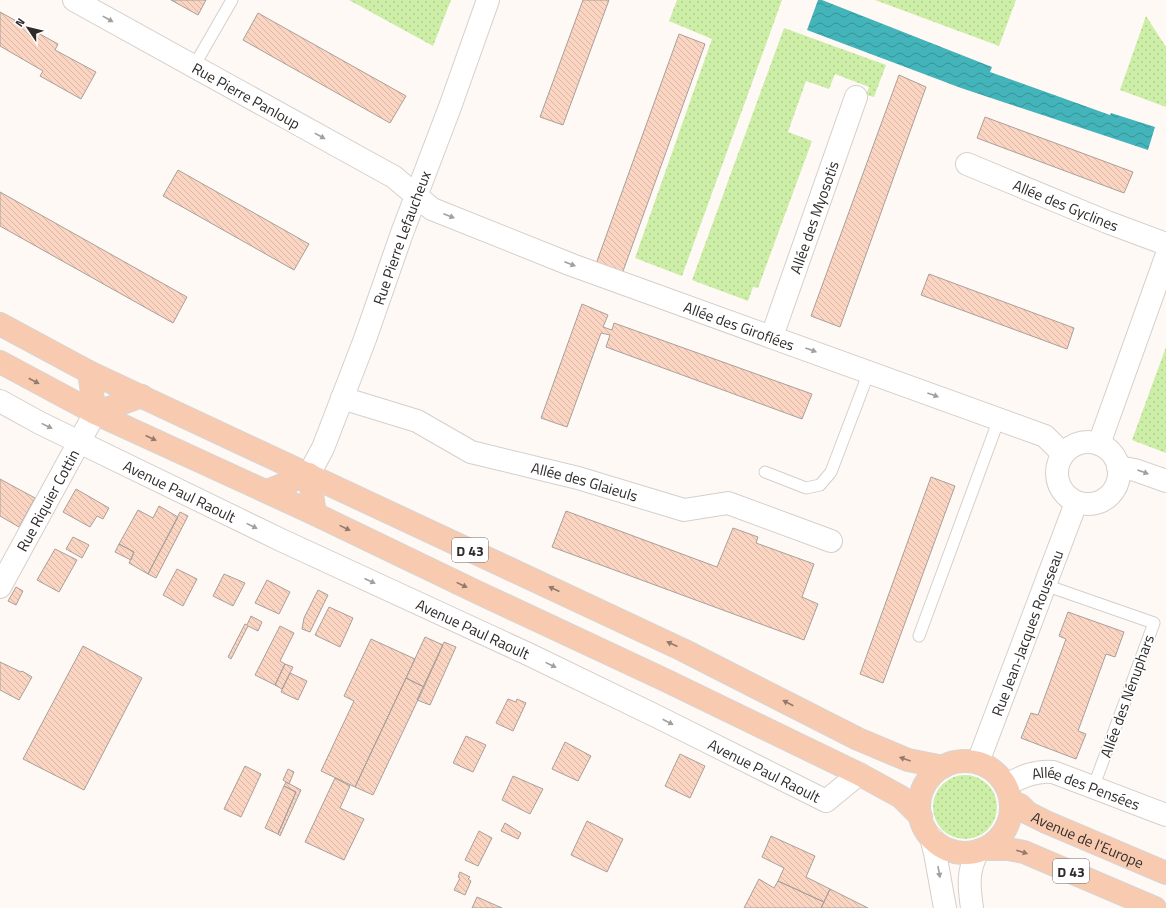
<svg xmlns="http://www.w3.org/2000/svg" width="1166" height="908" font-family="'Titillium Web',sans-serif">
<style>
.grass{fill:url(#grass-dots)}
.water{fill:url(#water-waves)}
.building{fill:url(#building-back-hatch);stroke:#a8a09c}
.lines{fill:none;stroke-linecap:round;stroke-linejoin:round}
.service-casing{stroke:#d6cfcb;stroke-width:13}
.minor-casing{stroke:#d6cfcb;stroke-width:24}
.primary-casing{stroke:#d5d5d4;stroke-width:24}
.service{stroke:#fff;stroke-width:11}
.minor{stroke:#fff;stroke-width:22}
.primary{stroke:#f8cab0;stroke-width:22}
.oneway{fill:#a1a09f}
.oneway2{fill:#937a6d}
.labels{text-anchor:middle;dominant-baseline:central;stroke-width:3.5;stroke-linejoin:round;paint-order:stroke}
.shield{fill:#fff;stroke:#6d6b6a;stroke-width:1}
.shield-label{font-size:14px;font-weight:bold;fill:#2e2b2a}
.street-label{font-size:15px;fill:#2e2b2a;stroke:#fff}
</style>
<defs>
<pattern id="grass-dots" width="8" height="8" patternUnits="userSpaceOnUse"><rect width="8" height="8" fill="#cdeea6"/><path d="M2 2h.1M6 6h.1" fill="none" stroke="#b0cc8f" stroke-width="1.8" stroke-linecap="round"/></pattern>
<pattern id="water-waves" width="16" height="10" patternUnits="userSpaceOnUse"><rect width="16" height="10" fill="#43b4ba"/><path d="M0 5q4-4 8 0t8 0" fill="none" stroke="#389397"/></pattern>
<pattern id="building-back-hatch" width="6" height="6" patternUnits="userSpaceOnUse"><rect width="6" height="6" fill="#fbd5c1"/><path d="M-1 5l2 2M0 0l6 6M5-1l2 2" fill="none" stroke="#d7b7a6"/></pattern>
</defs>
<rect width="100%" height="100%" fill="#fff9f5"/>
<path class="grass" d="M349,0H451L433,46Z
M677,0H782L682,276L635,258L712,39L669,21Z
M875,0H1016L999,46Z
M1146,16L1166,47V107L1120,90Z
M784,28L886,65L874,97L866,95L869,87L835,74L829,89L806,81L788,132L812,141L758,288L753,287L748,301L692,280Z
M1166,347V453L1132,440Z
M933 807a32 32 0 1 1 64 0a32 32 0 1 1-64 0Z"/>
<path class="water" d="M818,0H822L992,67L990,72L1110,115L1111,113L1155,127L1148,150L961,88L807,30Z"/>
<path class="building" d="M171,0H206L198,15Z
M583,0H609L563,125L540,117Z
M0,12L58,44L55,50L96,72L81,99L40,76L43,71L0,46Z
M258,13L406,96L390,123L243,40Z
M679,34L705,44L622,274L596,264Z
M899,75L926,87L840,327L811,316Z
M985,117L1133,172L1124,193L977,138Z
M178,170L309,244L294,270L163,196Z
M0,192L187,297L173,323L0,226Z
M929,274L1074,328L1067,349L921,295Z
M582,304L608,315L603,327L612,330L614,323L812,394L802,419L606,347L610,335L601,333L567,427L541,418Z
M931,477L955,486L883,683L860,674Z
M0,479L35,498L19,527L0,516Z
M76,489L109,508L103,519L97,516L90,527L63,512Z
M159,506L178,517L148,574L129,563L134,552L119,544L138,510L153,518Z
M566,511L717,567L733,528L758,537L756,543L814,564L802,597L818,604L804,640L552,547Z
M180,512L188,516L156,578L148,574Z
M73,537L89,545L82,558L66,549Z
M119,544L134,552L131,560L115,552Z
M55,549L77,560L59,592L37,580Z
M177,569L197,579L183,606L163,595Z
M224,574L245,583L233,606L213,596Z
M267,580L290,592L279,614L255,603Z
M16,587L23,591L16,605L8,601Z
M318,590L328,595L310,632L302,629L304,618Z
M329,607L353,618L340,647L315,635Z
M1068,612L1124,632L1115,657L1106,654L1078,731L1086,734L1076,759L1021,738L1031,713L1038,715L1066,639L1059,636Z
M251,616L262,622L258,631L248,626L231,659L228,657L245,624L247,625Z
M280,626L294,633L280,661L285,664L275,685L255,675Z
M425,637L443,645L424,687L406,678Z
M371,639L415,659L355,787L321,771L354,701L344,696Z
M444,642L456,647L430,705L417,700Z
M83,646L142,678L84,790L23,759Z
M0,662L21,672L22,671L32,677L19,700L0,690Z
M285,664L293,667L282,689L275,685Z
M290,673L307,681L298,700L281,692Z
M406,678L424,687L373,795L355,787Z
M508,699L516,702L517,699L526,703L513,731L496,723Z
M466,736L486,745L473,772L453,763Z
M565,742L591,756L578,781L552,769Z
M680,754L705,766L690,798L665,786Z
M245,766L261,774L241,817L224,809Z
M288,769L294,772L289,784L283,780Z
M513,776L543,789L530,814L502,800Z
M335,778L350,786L340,808L364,819L344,860L305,842Z
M286,782L301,790L280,836L278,834L296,792L284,786Z
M284,786L296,792L278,834L265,828Z
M587,821L623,839L607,872L571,855Z
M505,823L521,833L518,839L501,831Z
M479,831L492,838L478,866L465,860Z
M771,836L815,856L806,877L830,889L824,902L778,881L784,868L762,857Z
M460,872L470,877L468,879L471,881L465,895L454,890L460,878L458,877Z
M759,879L774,888L778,881L824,902L821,908H744Z
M830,889L868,908H821Z
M477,897L502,908H472Z"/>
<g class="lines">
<defs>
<path id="service" d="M194,66L232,0
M765,472L806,488L820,485L831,472L869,372
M1045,585L1154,623L1093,788
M919,636L999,419"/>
<g id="minor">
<path id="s1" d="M74,0L394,177L432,209L572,265L1045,436L1063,454"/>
<path id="s2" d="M967,164L1107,222L1166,244"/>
<path id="s3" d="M772,336L856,97"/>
<path id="s4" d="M342,398L417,421L471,452L578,478L684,510L728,503L831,541"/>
<path id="s5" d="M0,401L40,423L281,540L528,654L658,717L826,801L859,774"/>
<circle cx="1088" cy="473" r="31"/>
<path d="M1099,444L1166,257"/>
<path d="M1118,467L1135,470L1166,481"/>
<path id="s6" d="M309,474L323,448L365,339L402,233L450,107L488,0"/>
<path id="s7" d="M0,587L95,413"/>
<path id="s8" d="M978,762L1076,503"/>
<path id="s9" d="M1006,785C1021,777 1036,770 1053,772L1166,815"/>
<path d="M931,837L935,853L945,908"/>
<path d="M972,908C969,887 967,871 978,851"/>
</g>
<g id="primary">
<path d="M0,324L89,372L683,650L858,739L908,760L943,767"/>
<path d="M0,362L95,413L315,514L481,594L665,680L859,774L901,797L921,817"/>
<path d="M89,372L95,413L142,396"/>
<path d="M267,491L309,474L315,514"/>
<circle cx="965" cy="807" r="46"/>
<path id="s10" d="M1011,803L1020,805L1028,813L1046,822L1166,873"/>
<path d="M983,849H1008L1024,852L1155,908"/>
</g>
</defs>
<use href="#service" class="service-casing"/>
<use href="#minor" class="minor-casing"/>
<use href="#primary" class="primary-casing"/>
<use href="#service" class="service"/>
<use href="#minor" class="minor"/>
<use href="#primary" class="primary"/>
</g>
<defs><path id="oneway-solid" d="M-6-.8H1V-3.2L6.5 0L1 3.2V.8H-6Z"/></defs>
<g class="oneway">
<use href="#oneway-solid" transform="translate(108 19) rotate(29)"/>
<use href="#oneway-solid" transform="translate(320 136) rotate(29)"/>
<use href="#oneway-solid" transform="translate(449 216) rotate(21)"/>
<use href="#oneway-solid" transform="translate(570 264) rotate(21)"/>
<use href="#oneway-solid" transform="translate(811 350) rotate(20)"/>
<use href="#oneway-solid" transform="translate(933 395) rotate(20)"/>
<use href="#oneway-solid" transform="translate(47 426) rotate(26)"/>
<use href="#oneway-solid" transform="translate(1143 472) rotate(20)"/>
<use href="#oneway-solid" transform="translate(252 526) rotate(26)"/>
<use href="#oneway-solid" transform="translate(370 581) rotate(25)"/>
<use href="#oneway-solid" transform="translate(551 665) rotate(26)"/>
<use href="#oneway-solid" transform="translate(668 722) rotate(27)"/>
<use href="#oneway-solid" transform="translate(939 872) rotate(80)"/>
</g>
<g class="oneway2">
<use href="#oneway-solid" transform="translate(34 381) rotate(28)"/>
<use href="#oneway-solid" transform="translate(151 438) rotate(25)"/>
<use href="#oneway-solid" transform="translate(345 528) rotate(26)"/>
<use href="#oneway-solid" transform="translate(462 585) rotate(26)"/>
<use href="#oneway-solid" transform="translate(554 589) rotate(-155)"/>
<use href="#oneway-solid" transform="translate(672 644) rotate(-155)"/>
<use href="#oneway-solid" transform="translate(788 703) rotate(-153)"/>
<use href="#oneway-solid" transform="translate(905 759) rotate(-161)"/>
<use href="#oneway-solid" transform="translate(1022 852) rotate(17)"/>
</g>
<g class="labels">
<g class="shield">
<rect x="452" y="538" width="36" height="24" rx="3"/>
<rect x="1053" y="859" width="36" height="24" rx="3"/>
</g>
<g class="shield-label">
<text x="470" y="550">D 43</text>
<text x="1071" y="871">D 43</text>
</g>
<g class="street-label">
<text stroke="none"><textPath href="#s1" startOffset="197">Rue Pierre Panloup</textPath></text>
<text stroke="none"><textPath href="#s2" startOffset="107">Allée des Gyclines</textPath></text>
<text stroke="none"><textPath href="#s3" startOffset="126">Allée des Myosotis</textPath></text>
<text stroke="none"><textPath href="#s6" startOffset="254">Rue Pierre Lefaucheux</textPath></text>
<text stroke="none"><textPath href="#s1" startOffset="744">Allée des Giroflées</textPath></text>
<text stroke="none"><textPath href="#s4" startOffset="258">Allée des Glaieuls</textPath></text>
<text stroke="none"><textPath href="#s5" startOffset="201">Avenue Paul Raoult</textPath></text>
<text stroke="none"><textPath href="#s7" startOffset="99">Rue Riquier Cottin</textPath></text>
<text stroke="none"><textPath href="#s5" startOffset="525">Avenue Paul Raoult</textPath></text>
<text stroke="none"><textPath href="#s8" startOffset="138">Rue Jean-Jacques Rousseau</textPath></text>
<text transform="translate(1127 696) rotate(-70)">Allée des Nénuphars</text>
<text stroke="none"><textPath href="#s5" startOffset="849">Avenue Paul Raoult</textPath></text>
<text stroke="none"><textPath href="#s9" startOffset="85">Allée des Pensées</textPath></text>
<text stroke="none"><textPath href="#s10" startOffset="86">Avenue de l'Europe</textPath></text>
</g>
</g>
<g transform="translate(28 28) rotate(305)" stroke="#ffffff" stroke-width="3" paint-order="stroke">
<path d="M0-3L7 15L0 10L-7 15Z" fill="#2e2b2a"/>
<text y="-6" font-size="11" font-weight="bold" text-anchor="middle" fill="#2e2b2a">N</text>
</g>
</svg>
